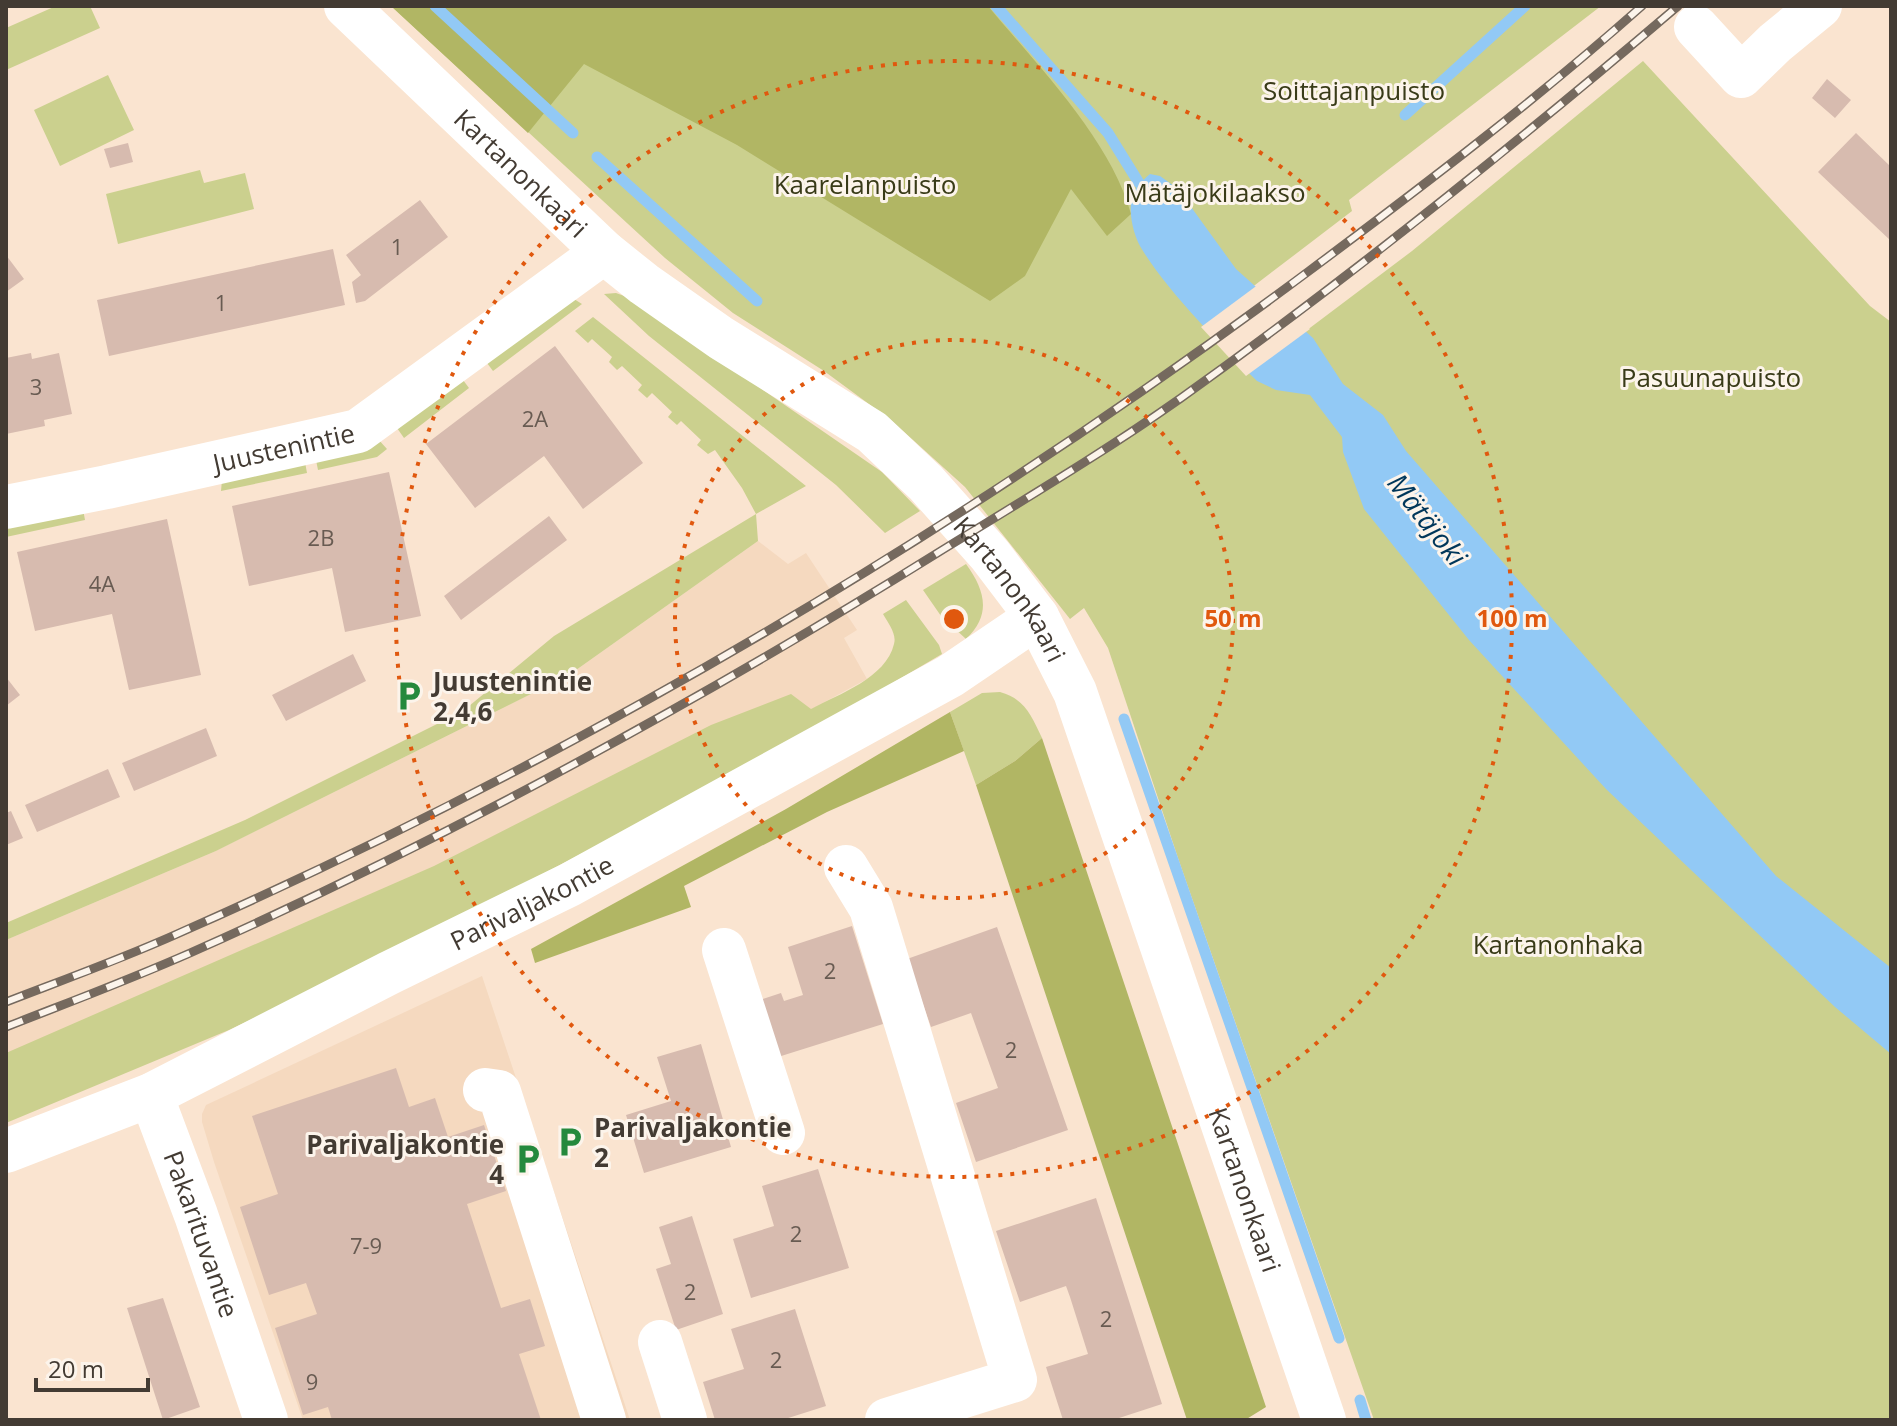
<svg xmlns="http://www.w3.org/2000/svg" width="1897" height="1426" font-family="'Open Sans',sans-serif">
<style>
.built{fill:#f5d9bf}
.green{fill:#cbd08e}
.forest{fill:#b1b664}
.water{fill:#92c9f5}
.pier{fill:#fae4d0}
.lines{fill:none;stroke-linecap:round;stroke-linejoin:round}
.stream{stroke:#92c9f5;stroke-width:11}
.building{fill:#d7bbaf}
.minor{stroke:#fff;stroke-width:44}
.rail-casing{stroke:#75695e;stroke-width:9}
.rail{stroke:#fcf4eb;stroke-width:6;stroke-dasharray:18;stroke-linecap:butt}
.ring{fill:none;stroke:#e0580e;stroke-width:4;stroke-dasharray:4 8}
.labels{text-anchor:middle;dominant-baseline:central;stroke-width:6;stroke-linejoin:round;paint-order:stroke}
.number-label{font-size:22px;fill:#685b52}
.park-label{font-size:26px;fill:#393b18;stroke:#fcf4eb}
.street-label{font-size:26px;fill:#433b33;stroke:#fcf4eb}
.poi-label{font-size:26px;font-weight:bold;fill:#433b33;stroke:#fcf4eb;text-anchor:start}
.water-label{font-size:28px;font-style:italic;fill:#00375a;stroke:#fcf4eb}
.centre{fill:#e0580e;stroke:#fcf4eb;stroke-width:4}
.ring-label{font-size:24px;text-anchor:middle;font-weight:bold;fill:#e0580e;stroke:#fcf4eb;stroke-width:6;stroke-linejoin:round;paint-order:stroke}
</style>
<rect width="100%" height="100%" fill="#fae4d0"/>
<path class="built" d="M758,541L788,564L806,553L857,630L844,638L867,679L587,831L6,1099V940L216,851L569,675Z
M482,976L630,1420H303L214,1162L202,1122V1114L206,1105Z"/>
<path class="green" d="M56,6H90L100,28L6,70V28Z
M391,6H1601L1349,200L1352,211L1204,324L1250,373L1412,251L1643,61L1870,306L1891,322V1420H1374L1179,861L1108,648L1084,608L1070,619L965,487L892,421L824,371L733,313L665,258Z
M108,75L134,130L60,166L34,110Z
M200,170L204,183L245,173L254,209L118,244L106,194Z
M616,293L630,298L882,472L920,511L885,533L836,485L649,336L604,294Z
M574,299L582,304L493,371L487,363Z
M593,317L806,486L756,514L758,541L569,675L216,851L6,940V923L245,820L463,711L554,636L756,514L742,488L715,450L708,454L697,445L701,440L681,421L677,425L668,417L672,412L652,393L647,398L638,390L642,385L622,366L617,370L609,362L612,357L592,339L588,343L575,331Z
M463,380L469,388L404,438L397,428Z
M378,439L387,449L377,457L318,470L316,460Z
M305,462L307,473L221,491L222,480Z
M83,509L85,520L6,537V526Z
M966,564C985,590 992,615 966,639L941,616L923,590Z
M906,600L939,645L942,654L765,758L395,951L229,1030L6,1123V1053L434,866L711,725L791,694L811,709C839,694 886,678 894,644C897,634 888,623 883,614Z
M1000,692C1025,699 1031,715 1042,738L1015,761L976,785L950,712L982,693Z"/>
<path class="forest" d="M391,6H988C1037,65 1111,140 1131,214L1107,236L1071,189L1025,276L990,301L737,145L584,64L528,133Z
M950,712L964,751L827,812L684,886L691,907L535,963L531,949L786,809Z
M1042,738L1266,1407L1245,1420H1187L976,785L1015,761Z"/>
<path class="water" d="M1150,174L1160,176L1178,189L1236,269L1313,338L1343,384L1383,415L1406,451L1776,876L1891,968V1054L1835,1007L1606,789L1469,640L1364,509L1343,452L1342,437L1310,395L1276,390L1257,381C1221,345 1170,294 1143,251C1134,238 1128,214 1132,198C1134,188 1143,180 1150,174Z"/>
<path class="pier" d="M1259,284L1310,329L1246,376L1201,327Z"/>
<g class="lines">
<path class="stream" d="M435,6L573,133
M996,6L1108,133L1139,183
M1405,115L1525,6
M597,157L757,301
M1124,719L1339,1338
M1360,1400L1366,1420"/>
</g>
<path class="building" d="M1827,79L1851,100L1835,118L1812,98Z
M1856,133L1891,167V241L1818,172Z
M128,143L133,162L110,168L104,149Z
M420,200L448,237L365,301L356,303L352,282L361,275L346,255Z
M333,249L345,305L109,356L97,300Z
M6,255L24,279L6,292Z
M555,346L643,463L583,509L544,456L475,508L426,444Z
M31,353L32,359L59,353L72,414L44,420L45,426L6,434V358Z
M389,472L421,616L345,632L332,568L249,586L232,506Z
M549,516L567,540L461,620L444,596Z
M167,519L201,675L129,690L112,614L35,631L17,552Z
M353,654L366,681L286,721L272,695Z
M6,677L20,695L6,706Z
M206,728L217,756L134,791L122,763Z
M108,769L120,797L37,832L25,805Z
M11,811L23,838L6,845V813Z
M852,926L883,1024L778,1057L760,1000L781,993L784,1001L803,995L788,947Z
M997,927L1068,1130L976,1162L956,1103L998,1088L971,1013L931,1027L907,959Z
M701,1044L731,1147L644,1173L626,1115L671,1101L657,1057Z
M396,1068L409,1107L435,1098L448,1137L484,1125L506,1191L467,1204L501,1308L530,1299L545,1346L519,1354L541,1420H332L328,1407L303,1415L275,1328L317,1314L306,1283L269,1295L240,1207L278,1194L252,1116Z
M818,1169L849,1268L751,1298L733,1239L774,1226L762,1186Z
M1096,1198L1162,1404L1113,1420H1063L1046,1367L1088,1354L1070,1297L1066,1286L1020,1302L996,1231Z
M692,1216L723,1314L676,1330L656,1269L671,1264L659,1227Z
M163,1298L200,1407L163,1420L127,1308Z
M795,1309L826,1406L782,1420H715L703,1382L744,1369L731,1329Z"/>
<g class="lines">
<g class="minor">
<path id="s1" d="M346,6L604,252L644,284L721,338L872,432L926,483L990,555L1037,617L1075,692L1324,1420"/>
<path d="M1696,27L1741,76L1775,43L1820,6"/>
<path id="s2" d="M6,507L107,487L358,431L604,252"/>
<path d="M846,867L871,908L1015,1380L887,1420"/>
<path d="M724,950L783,1133"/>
<path d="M485,1090L499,1092L604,1420"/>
<path id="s3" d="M151,1095L196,1215L266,1420"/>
<path id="s4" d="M6,1151L151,1095L389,973L569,885L950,676L1037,617"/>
<path d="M660,1342L685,1420"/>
</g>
<defs>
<path id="rail" d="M6,1002C63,980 121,959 177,934C577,758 958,532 1309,271C1423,186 1536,100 1642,6
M6,1027C67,1003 129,980 190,953C449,838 698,702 939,552C1020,502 1103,453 1181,398C1353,275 1517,143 1678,6"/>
</defs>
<use href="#rail" class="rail-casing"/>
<use href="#rail" class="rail"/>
</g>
<g class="ring">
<circle cx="954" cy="619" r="279"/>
<circle cx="954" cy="619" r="558"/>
</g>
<defs>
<symbol id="parking-bare" viewBox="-9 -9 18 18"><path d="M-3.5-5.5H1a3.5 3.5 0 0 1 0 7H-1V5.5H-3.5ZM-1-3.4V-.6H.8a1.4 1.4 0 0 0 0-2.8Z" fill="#25893d" stroke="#fcf4eb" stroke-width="2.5" paint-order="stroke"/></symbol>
</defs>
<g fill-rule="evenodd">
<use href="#parking-bare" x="387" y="674" width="44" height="44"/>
<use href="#parking-bare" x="548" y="1120" width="44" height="44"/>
<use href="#parking-bare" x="506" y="1137" width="44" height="44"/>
</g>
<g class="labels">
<g class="number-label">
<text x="397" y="246">1</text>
<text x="221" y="302">1</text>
<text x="36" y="386">3</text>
<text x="535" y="418">2A</text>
<text x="321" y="537">2B</text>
<text x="102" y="583">4A</text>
<text x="830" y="970">2</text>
<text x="1011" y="1049">2</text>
<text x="796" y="1233">2</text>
<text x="366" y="1245">7-9</text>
<text x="690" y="1291">2</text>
<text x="1106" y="1318">2</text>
<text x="776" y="1359">2</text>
<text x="312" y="1381">9</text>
</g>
<g class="park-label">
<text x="1354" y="90">Soittajanpuisto</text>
<text x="865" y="184">Kaarelanpuisto</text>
<text x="1215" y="192">Mätäjokilaakso</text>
<text x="1711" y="377">Pasuunapuisto</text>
<text x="1558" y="944">Kartanonhaka</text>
</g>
<g class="street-label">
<text stroke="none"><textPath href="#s1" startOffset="242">Kartanonkaari</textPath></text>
<text stroke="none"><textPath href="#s2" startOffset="284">Juustenintie</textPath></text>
<text stroke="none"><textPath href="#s1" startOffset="890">Kartanonkaari</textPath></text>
<text stroke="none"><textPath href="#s4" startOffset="582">Parivaljakontie</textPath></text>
<text stroke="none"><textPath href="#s1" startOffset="1538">Kartanonkaari</textPath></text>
<text stroke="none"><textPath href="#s3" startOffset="148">Pakarituvantie</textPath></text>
</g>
<g class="poi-label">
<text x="433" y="681">Juustenintie<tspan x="433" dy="30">2,4,6</tspan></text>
<text x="594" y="1127">Parivaljakontie<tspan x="594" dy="30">2</tspan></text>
<text x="504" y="1144" text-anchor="end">Parivaljakontie<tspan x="504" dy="30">4</tspan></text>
</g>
<g class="water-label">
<text transform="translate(1428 519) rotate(52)">Mätäjoki</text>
</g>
</g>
<circle cx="954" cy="619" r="12" class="centre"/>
<g class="ring-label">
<text x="1233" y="627">50 m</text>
<text x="1512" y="627">100 m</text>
</g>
<rect width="1897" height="1426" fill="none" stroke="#433b33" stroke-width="16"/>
<path d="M36 1378v12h112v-12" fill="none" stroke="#433b33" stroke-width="4"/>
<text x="48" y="1378" font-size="24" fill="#433b33" stroke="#fcf4eb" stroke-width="6" paint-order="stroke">20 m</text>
</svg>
